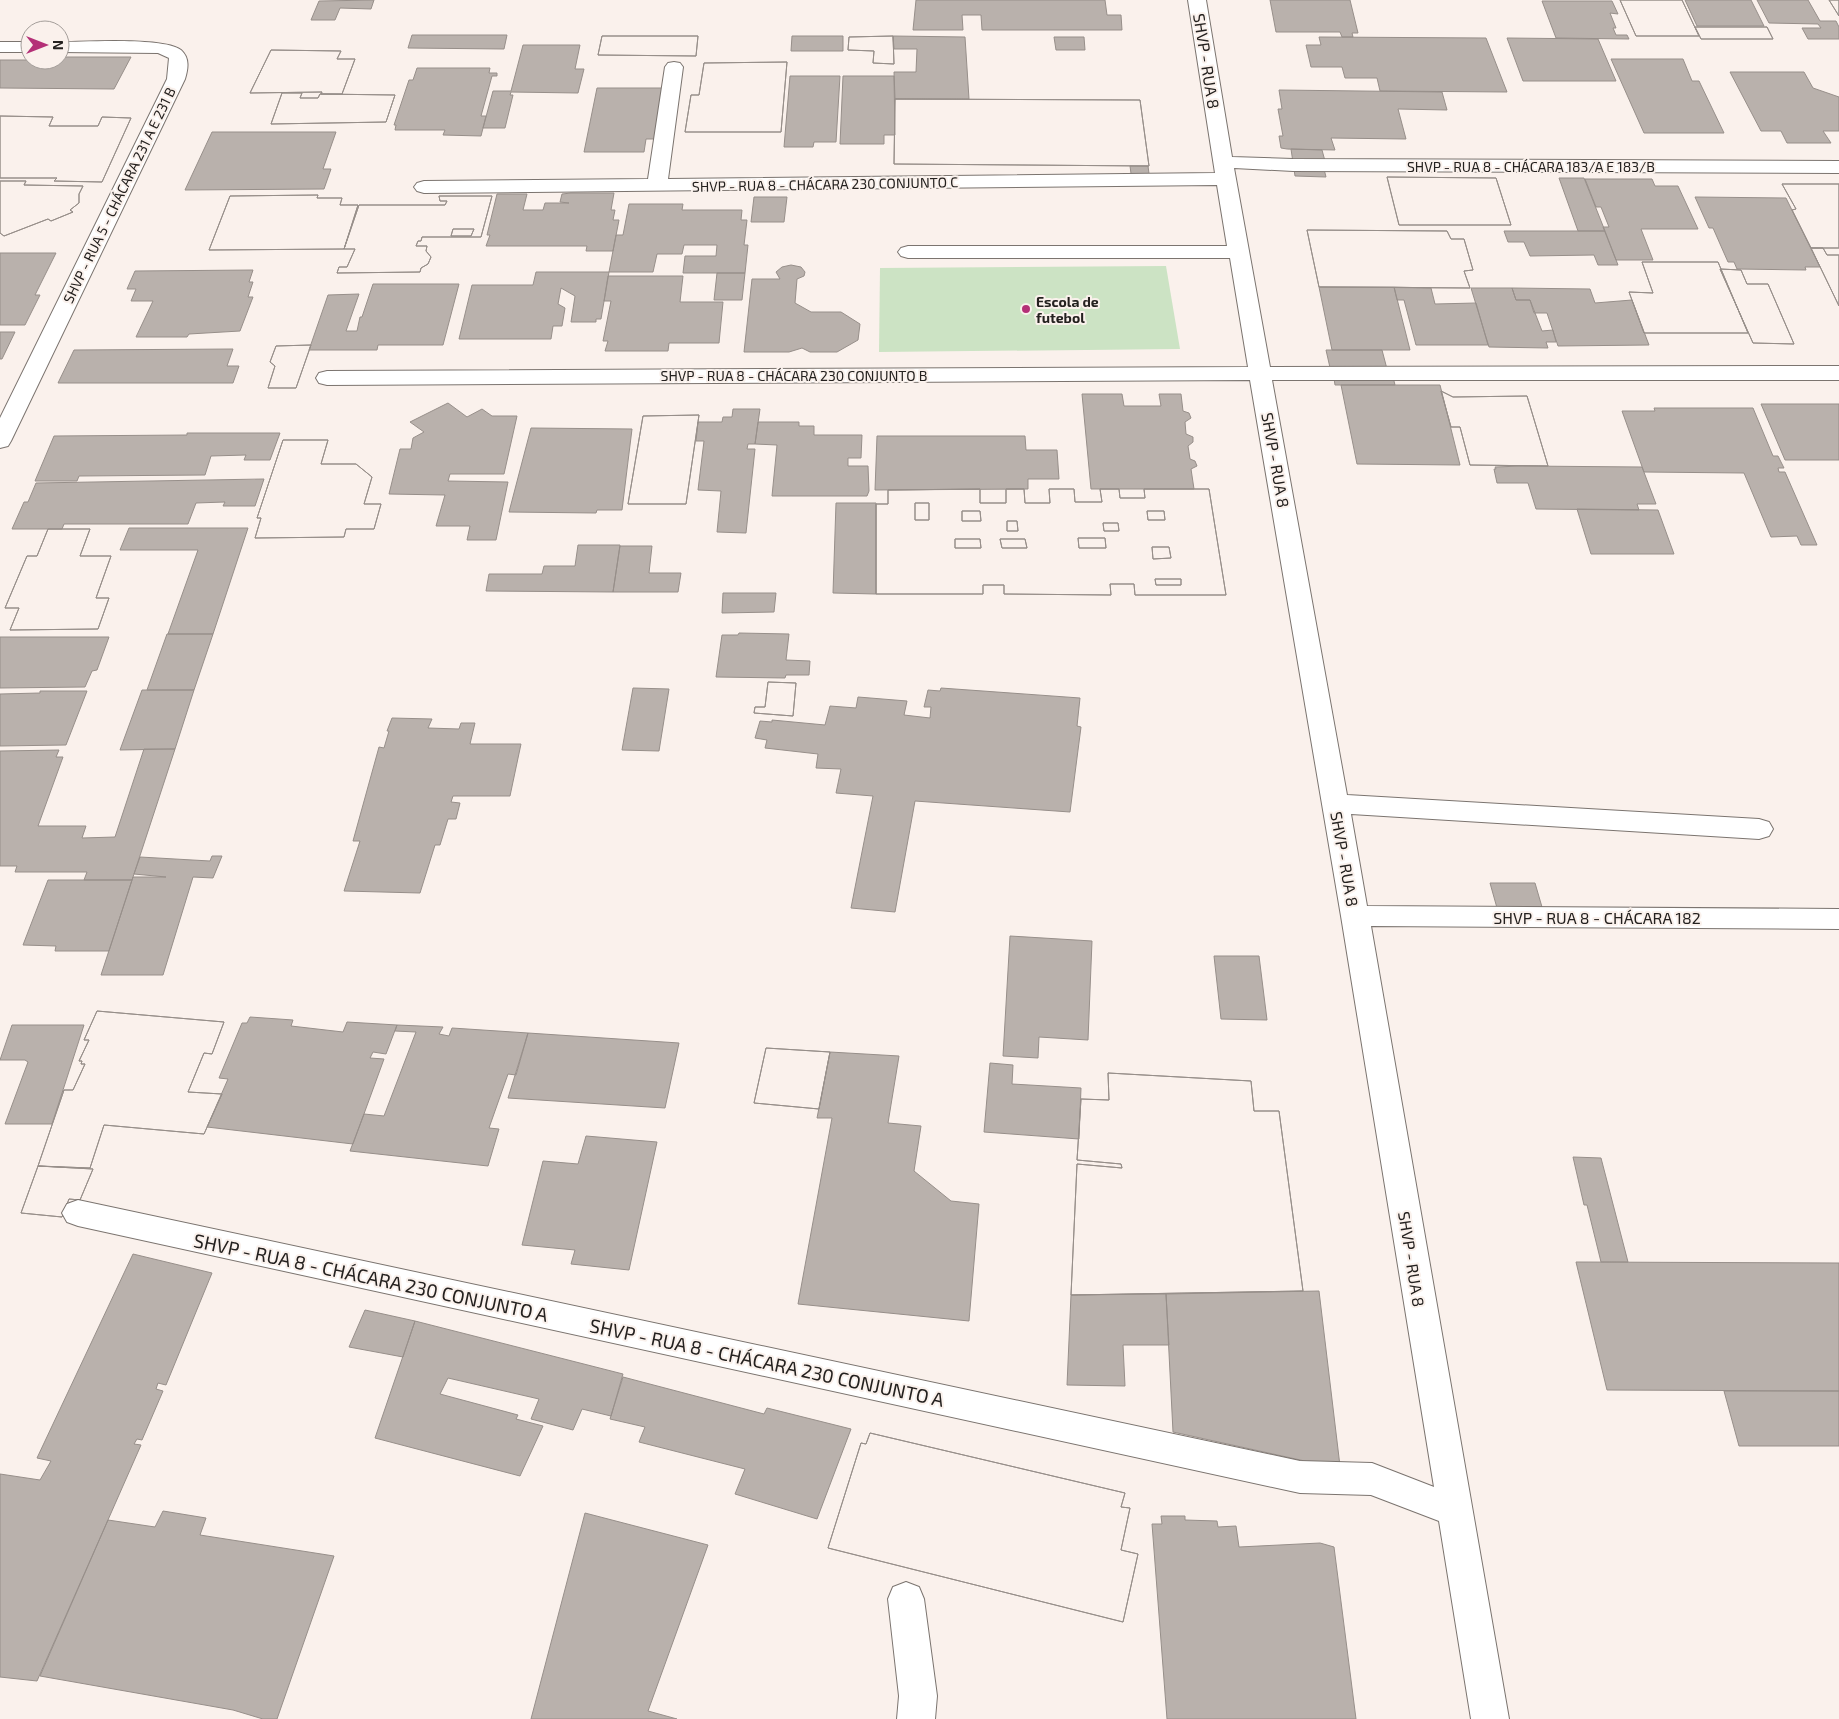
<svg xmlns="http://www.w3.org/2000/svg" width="1839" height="1719" font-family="'Exo 2',sans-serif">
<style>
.green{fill:#cce3c4}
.building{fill:#b9b1ac;stroke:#978f8a;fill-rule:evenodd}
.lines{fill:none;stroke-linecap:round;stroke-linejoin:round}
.minor-casing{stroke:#7b746f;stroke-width:2}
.minor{fill:#fff;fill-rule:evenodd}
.poi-dot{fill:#b43077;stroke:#faf1ec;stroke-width:2}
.labels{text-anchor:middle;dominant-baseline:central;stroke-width:4;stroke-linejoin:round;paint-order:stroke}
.far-street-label{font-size:14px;fill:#24211f;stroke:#faf1ec}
.far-poi-label{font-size:14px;font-weight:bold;fill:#24211f;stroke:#faf1ec;text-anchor:start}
.street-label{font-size:16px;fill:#24211f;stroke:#faf1ec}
.near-street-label{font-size:19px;fill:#24211f;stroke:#faf1ec}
</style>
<rect width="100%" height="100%" fill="#faf1ec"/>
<path class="green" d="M1166,266L1180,349L879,352L880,268Z"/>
<path class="building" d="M374,0L371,9L340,8L335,20H311L319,1Z
M916,0H1105L1107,15H1121L1122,30H982L981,15H962L963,30H913Z
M1270,0H1350L1358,33H1352L1353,37H1342L1340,32H1276Z
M1620,0H1682L1699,36H1636Z
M1620,0H1682L1699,36H1636Z
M1685,0H1751L1764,26H1697Z
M1757,0H1808L1820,21H1836L1839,27V39H1808L1802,28H1821L1818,24L1769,23Z
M1829,0H1839V16Z
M1829,0H1839V16Z
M1542,1H1612L1618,14L1610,13L1616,28H1613L1616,35H1627L1629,39L1556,38Z
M1695,27H1767L1773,39H1701Z
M1695,27H1767L1773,39H1701Z
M412,35H507L504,49L408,48Z
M602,36H698L696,56L598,55Z
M602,36H698L696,56L598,55Z
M792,36H843V51H791Z
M893,36L965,37L969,99H895L894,72H916L917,49H894Z
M893,36L894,64L873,63L874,51L848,50L849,37Z
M893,36L894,64L873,63L874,51L848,50L849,37Z
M1054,37H1084L1085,50H1056Z
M1319,37L1486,38L1507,92L1380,91L1377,78H1345L1342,67H1311L1306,45H1321Z
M1507,38L1598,39L1616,81H1523Z
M523,45H580L575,69H584L578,93L511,92L510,95H513L505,128H483L493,91H511Z
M271,50L341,51L337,59H355L342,94H321L322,92L250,93Z
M271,50L341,51L337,59H355L342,94H321L322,92L250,93Z
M60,57H131L114,89L0,88V60H60Z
M1611,59H1683L1692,81H1699L1724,133H1644Z
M787,62L781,132H685L691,95H699L704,63Z
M787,62L781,132H685L691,95H699L704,63Z
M417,68H490L489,73H497V76H492L481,116H486L481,136L443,135L445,130H395L396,125H394L409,80H413Z
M1730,72H1804L1813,88L1839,97V131H1823L1831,143H1787L1781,131H1761Z
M790,76H840L836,142H814L813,147H784Z
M843,76H894L895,135H884V144H840Z
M597,88H666L658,139H646L644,152H584Z
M1279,90L1442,92L1447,110L1398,109L1406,139L1331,138L1335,150L1287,149L1281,148L1279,136H1283L1278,109H1282Z
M282,93H302L300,98H318L320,94L395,95L386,122L271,124Z
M282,93H302L300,98H318L320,94L395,95L386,122L271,124Z
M895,99L1140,100L1149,166L894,164Z
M895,99L1140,100L1149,166L894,164Z
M0,116L53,117L49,126H98L102,117L131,118L102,182L54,181L57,178H0Z
M0,116L53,117L49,126H98L102,117L131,118L102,182L54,181L57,178H0Z
M212,132H336L323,169H331L324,189L185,190Z
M1291,149L1322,150L1325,161H1322L1326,177L1295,176Z
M1130,166H1148L1150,181H1132Z
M1387,177L1496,178L1511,225H1399Z
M1387,177L1496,178L1511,225H1399Z
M1559,178H1584L1605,231H1578Z
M1585,179H1652L1655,186H1678L1698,229H1641L1653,260H1616L1603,227H1609L1601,207H1596Z
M0,181H26L24,185L83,186L79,194V203L70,210L73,212L51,221L48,219L4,236L0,233Z
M0,181H26L24,185L83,186L79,194V203L70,210L73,212L51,221L48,219L4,236L0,233Z
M1782,184H1839V248H1811L1792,210L1796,209Z
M1782,184H1839V248H1811L1792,210L1796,209Z
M571,193H614L611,210H615L613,220H619L613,251H586L587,246H486L490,235H487L497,194H527L523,210H543L545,203H569L560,202L562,194Z
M318,195L317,198H342L340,205H358L344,249L209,250L230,196Z
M318,195L317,198H342L340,205H358L344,249L209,250L230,196Z
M439,196H492L481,237H422L421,241H418L416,246H427L426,251L431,257L428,264L421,268L420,272L337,273L339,267H347L355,249H344L359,205H445L447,201H440ZM453,229H474L471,236H451Z
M439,196H492L481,237H422L421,241H418L416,246H427L426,251L431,257L428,264L421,268L420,272L337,273L339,267H347L355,249H344L359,205H445L447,201H440ZM453,229H474L471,236H451Z
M754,197H787L784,222H751Z
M1695,197L1786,198L1820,267H1805L1806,270L1737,269L1734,262H1728L1713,228H1709Z
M629,204H683L682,210H742L741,220H747L744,245H748L745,273H683L685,256H716L717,245H684L682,254H657L653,272H609L616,235H623Z
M1307,230L1447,231L1451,239H1464L1473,270L1464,271L1470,288L1319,287Z
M1307,230L1447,231L1451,239H1464L1473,270L1464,271L1470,288L1319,287Z
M1504,231H1605L1618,265H1598L1594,255L1530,256L1524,242H1508Z
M1811,248H1823L1827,255H1839V306Z
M1811,248H1823L1827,255H1839V306Z
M0,253H56L35,295H40L25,325H0Z
M1642,262H1718L1748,333H1644L1629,292L1653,293Z
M1642,262H1718L1748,333H1644L1629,292L1653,293Z
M791,265L801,267L805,272L804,276L797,279L795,303L811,312H841L860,324L858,340L837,352H810L802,348L789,352H744L752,279H780L776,272L782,267Z
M1720,269L1741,270L1747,284H1768L1794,344L1753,343Z
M1720,269L1741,270L1747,284H1768L1794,344L1753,343Z
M253,270L249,282H253L248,297H253L240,331L189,334L187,337H136L153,301H131L136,289H127L135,271Z
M536,272H609L601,319H596V322H571L575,296L561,288L558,304L565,308L562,326H553L551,339H459L472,285H533Z
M717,273H745L742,300H714Z
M608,276H683L680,302H723L719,343H669L668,351H605L608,341H603L611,301H604Z
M373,284H459L443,345H378L377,350H309L328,295L359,294L346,331H357L360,317H362Z
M1319,287H1394L1410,350H1332Z
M1394,287L1431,288L1435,304L1476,303L1488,345H1416L1404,300H1397Z
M1471,288H1512L1516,300H1530L1542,331L1553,330L1556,342H1546L1548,348L1489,347Z
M1512,288L1590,289L1595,303L1632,300L1649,345L1558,346L1547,313H1534L1530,300H1516Z
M0,332H15L2,359H0Z
M311,345L296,388H268L275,366L270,362L276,346Z
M311,345L296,388H268L275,366L270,362L276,346Z
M233,349L227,366H239L233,383H58L74,350Z
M1326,350H1382L1387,369L1331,372Z
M1391,369L1395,385H1335L1333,372Z
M1341,385H1440L1460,465L1357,464Z
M1441,391L1453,397L1527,396L1548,466L1470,465L1460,427H1451Z
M1441,391L1453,397L1527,396L1548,466L1470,465L1460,427H1451Z
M1082,394H1122L1124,406H1161L1159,394H1181L1183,411L1189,413L1191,418L1185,422L1186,434L1193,437V442L1188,446L1190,459L1195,461L1197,466L1191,469L1194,489H1091Z
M448,403L467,417L482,409L492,416H517L504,474H450L448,481L508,482L496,540H467L470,526H436L445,495L389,494L400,449H411L413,438L424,432L410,422Z
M1761,404H1839V460H1785Z
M1654,408H1753L1773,456H1778L1784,468H1778L1779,472H1785L1817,545H1801L1797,536L1771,537L1744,473L1644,472L1622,411H1655Z
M733,409H760L755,444H748L747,449H755L746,533L717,532L721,491L698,490L704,441H696L698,422H722L723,417H732Z
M699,415L686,504H628L643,416Z
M699,415L686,504H628L643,416Z
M758,422H799V426H814V435H862L861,458H848V466H868L869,491L867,496H772L777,445L755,444Z
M531,428L632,429L622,510H597L596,513L509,512Z
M187,433H280L270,460H244L246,455L211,456L205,475L79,476L77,481H35L54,436L187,435Z
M877,436H1025L1026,450H1057L1059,479H1028V489L875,490Z
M283,440H328L321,464H356L372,477L364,504H381L374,529H346L344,537L255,538L261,518H257Z
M283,440H328L321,464H356L372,477L364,504H381L374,529H346L344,537L255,538L261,518H257Z
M1522,466L1642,467L1656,504H1637L1639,510L1536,509L1528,483H1497L1494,469H1496L1495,467Z
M264,479L255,506H223L225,502L196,503L188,524H64L62,529H12L24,502H28L36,483Z
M980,489V503H1006V489H1024L1025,503H1050L1049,489H1074L1075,502H1102L1100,489H1119L1120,498H1145L1144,489H1209L1226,595H1135L1134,584H1110L1111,595L1004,594V585H983V594H876V504H888V490ZM915,503H929V520H915ZM962,511H980L981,521H962ZM1147,511H1164L1165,520H1148ZM1007,521H1017L1018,531H1007ZM1103,523H1118L1119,531H1104ZM1078,538H1105L1106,548H1079ZM955,539H980L981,548H955ZM1000,539H1025L1027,548H1002ZM1152,547H1169L1171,558L1153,559ZM1155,579H1181V585H1156Z
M980,489V503H1006V489H1024L1025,503H1050L1049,489H1074L1075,502H1102L1100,489H1119L1120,498H1145L1144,489H1209L1226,595H1135L1134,584H1110L1111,595L1004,594V585H983V594H876V504H888V490ZM915,503H929V520H915ZM962,511H980L981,521H962ZM1147,511H1164L1165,520H1148ZM1007,521H1017L1018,531H1007ZM1103,523H1118L1119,531H1104ZM1078,538H1105L1106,548H1079ZM955,539H980L981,548H955ZM1000,539H1025L1027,548H1002ZM1152,547H1169L1171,558L1153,559ZM1155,579H1181V585H1156Z
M836,503H876V594L833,593Z
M1577,509L1658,510L1674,554H1591Z
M129,528H248L213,634H168L198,550H120Z
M48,529H90L80,556H111L96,598H109L98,629L10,630L19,608H5L27,556H37Z
M48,529H90L80,556H111L96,598H109L98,629L10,630L19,608H5L27,556H37Z
M578,545H620L613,592L486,591L489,574H542L544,566H575Z
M620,546H652L649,573H681L678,592H613Z
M723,593H776L774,612L722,613Z
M739,633L789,634L786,660L810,661L809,675H786L785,678L716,677L722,635H738Z
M167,634H213L194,690H147Z
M0,637H109L97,670L92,671L85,687L0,688Z
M768,682L796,683L793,716L754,713L755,707H765Z
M768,682L796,683L793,716L754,713L755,707H765Z
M633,688L669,689L659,751L622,750Z
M941,688L1080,698L1077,726L1081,727L1070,812L915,801L895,912L851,908L873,796L836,793L841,769L816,768L818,754L765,748L767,740L755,738L760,721L772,722V720L825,725L830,706L856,708L858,697L907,701L904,715L930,718L931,707H924L928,690L940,691Z
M142,690H194L175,749L120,750Z
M40,691H87L66,745L0,746V694L40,693Z
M392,718L432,719L428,728L459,729L461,723H475L470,744H521L510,796H453L451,802L460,803L456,819H448L440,845H435L420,893L344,891L360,841H353L379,747L384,748L389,731H387Z
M144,749H175L132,880H84L87,872H15L17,866H0V751L59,750L56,757H63L38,826H86L82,838L115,837Z
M212,856H222L213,878L193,877L163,975H101L133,877H166L134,874L140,857L210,861Z
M48,880H132L109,951H55L56,946L23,945Z
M1490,883H1535L1542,907L1497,908Z
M1010,936L1092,941L1088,1040L1039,1037L1038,1058L1003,1056Z
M1214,956H1259L1267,1020L1221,1019Z
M97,1011L224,1022L212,1054L204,1053L188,1092L222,1094L204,1134L104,1125L90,1168L38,1166L64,1090H73L85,1064H81L82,1061H79L89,1040H84Z
M97,1011L224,1022L212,1054L204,1053L188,1092L222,1094L204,1134L104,1125L90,1168L38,1166L64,1090H73L85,1064H81L82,1061H79L89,1040H84Z
M250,1017L293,1020L291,1026L343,1032L347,1022L397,1025L386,1054L373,1052L370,1058L384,1059L353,1144L207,1127L228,1079L219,1078L242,1023H247Z
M12,1025H84L52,1124H5L28,1062L25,1060H0Z
M397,1025L443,1027L439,1034L449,1036L452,1028L528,1033L516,1075L508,1074L489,1128L499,1129L488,1166L350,1151L364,1114L384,1116L416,1032L395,1031Z
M528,1033L679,1043L665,1108L508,1098Z
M766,1048L830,1052L819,1109L754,1103Z
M766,1048L830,1052L819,1109L754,1103Z
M830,1052L899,1056L888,1123L921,1126L914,1171L951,1201L979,1204L969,1321L798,1304L832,1118H817Z
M990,1063L1013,1065L1012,1084L1081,1088L1079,1139L984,1132Z
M1108,1073L1251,1081L1254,1111H1279L1303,1291L1071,1295L1077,1164L1122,1168L1121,1164L1077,1160L1081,1099L1109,1100Z
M1108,1073L1251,1081L1254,1111H1279L1303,1291L1071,1295L1077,1164L1122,1168L1121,1164L1077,1160L1081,1099L1109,1100Z
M586,1136L657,1142L629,1270L571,1264L575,1250L522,1245L543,1161L578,1164Z
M1573,1157L1601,1158L1628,1262H1601L1587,1205H1584Z
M38,1166L93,1169L80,1200L69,1199L62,1217L21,1213Z
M38,1166L93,1169L80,1200L69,1199L62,1217L21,1213Z
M133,1254L212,1273L166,1385L158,1383L156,1389L163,1391L142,1440L137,1439L134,1444L141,1445L37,1681L0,1677V1474L40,1480L51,1461L37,1458Z
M1576,1262L1839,1263V1391L1607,1390Z
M1319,1291L1340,1466L1323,1465L1173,1432L1166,1294Z
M1166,1294L1169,1345H1123L1125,1386L1067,1385L1071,1295Z
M365,1310L415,1321L403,1357L349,1347Z
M415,1321L623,1374L611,1416L582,1409L573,1430L531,1419L539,1399L448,1378L440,1394L518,1415L516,1419L543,1426L520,1476L375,1438Z
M623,1377L764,1414L767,1408L851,1429L817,1519L735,1494L745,1469L639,1442L645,1427L610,1419Z
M1724,1391H1839V1446H1739Z
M870,1433L1125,1493L1121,1507L1130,1508L1121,1550L1138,1554L1123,1622L828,1548L861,1443L866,1444Z
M870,1433L1125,1493L1121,1507L1130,1508L1121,1550L1138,1554L1123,1622L828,1548L861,1443L866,1444Z
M163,1511L206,1518L200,1535L334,1556L277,1719H263L233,1710L40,1676L108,1520L155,1527Z
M585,1513L708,1545L648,1711L677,1719H531Z
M1161,1516H1185V1520L1217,1521L1218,1527L1236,1526L1239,1547L1320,1543L1334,1547L1356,1719H1167L1152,1524H1162Z"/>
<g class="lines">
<defs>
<path id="minor" d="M1188,0H1206L1232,157L1293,159L1839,161V173L1293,171L1234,168L1270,367L1839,366V380H1272L1347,795L1759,819L1769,822L1773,829L1769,836L1759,839L1351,814L1367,906L1839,909V929L1371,926L1509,1719H1471L1439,1521L1371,1495L1300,1493L78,1226L67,1222L62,1213L67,1204L78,1200L1300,1461L1372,1463L1434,1487L1341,916L1250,380L327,385L319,383L316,378L319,373L327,371L1248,367L1230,258H908L901,256L898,252L901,248L908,246H1227L1217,185L424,193L417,191L414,187L417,183L424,181L648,179L665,67L668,63L674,62L680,63L683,67L668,179L1215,173Z
M0,42H30V52H0Z
M60,42C84,42 164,37 181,50C190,58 188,69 185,79L11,441L8,446L0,448V418L167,79L169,58L158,53L60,52Z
M906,1582L919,1587L924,1599L937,1696L935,1719H897L899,1696L888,1599L893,1587Z"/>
</defs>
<use href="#minor" class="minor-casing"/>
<use href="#minor" class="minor"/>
</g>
<circle class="poi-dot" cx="1026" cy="309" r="5"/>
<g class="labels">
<g class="far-street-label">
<text x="1531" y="166">SHVP - RUA 8 - CHÁCARA 183/A E 183/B</text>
<text transform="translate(825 184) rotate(-1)">SHVP - RUA 8 - CHÁCARA 230 CONJUNTO C</text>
<text transform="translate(119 195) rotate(-64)">SHVP - RUA 5 - CHÁCARA 231 A E 231 B</text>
<text x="794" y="375">SHVP - RUA 8 - CHÁCARA 230 CONJUNTO B</text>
</g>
<g class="far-poi-label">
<text x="1036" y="301">Escola de<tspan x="1036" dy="16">futebol</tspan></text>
</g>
<g class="street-label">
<text transform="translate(1207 61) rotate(81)">SHVP - RUA 8</text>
<text transform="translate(1276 460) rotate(80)">SHVP - RUA 8</text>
<text transform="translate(1345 859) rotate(80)">SHVP - RUA 8</text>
<text x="1597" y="917">SHVP - RUA 8 - CHÁCARA 182</text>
<text transform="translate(1412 1259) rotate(81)">SHVP - RUA 8</text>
</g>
<g class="near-street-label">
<text transform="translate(371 1277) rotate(12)">SHVP - RUA 8 - CHÁCARA 230 CONJUNTO A</text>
<text transform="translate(767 1362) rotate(12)">SHVP - RUA 8 - CHÁCARA 230 CONJUNTO A</text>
</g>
</g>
<g transform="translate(45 45) rotate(90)"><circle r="24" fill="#faf1ec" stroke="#a49e9a"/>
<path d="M0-4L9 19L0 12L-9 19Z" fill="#b43077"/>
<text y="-8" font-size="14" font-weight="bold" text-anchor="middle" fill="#24211f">N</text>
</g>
</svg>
